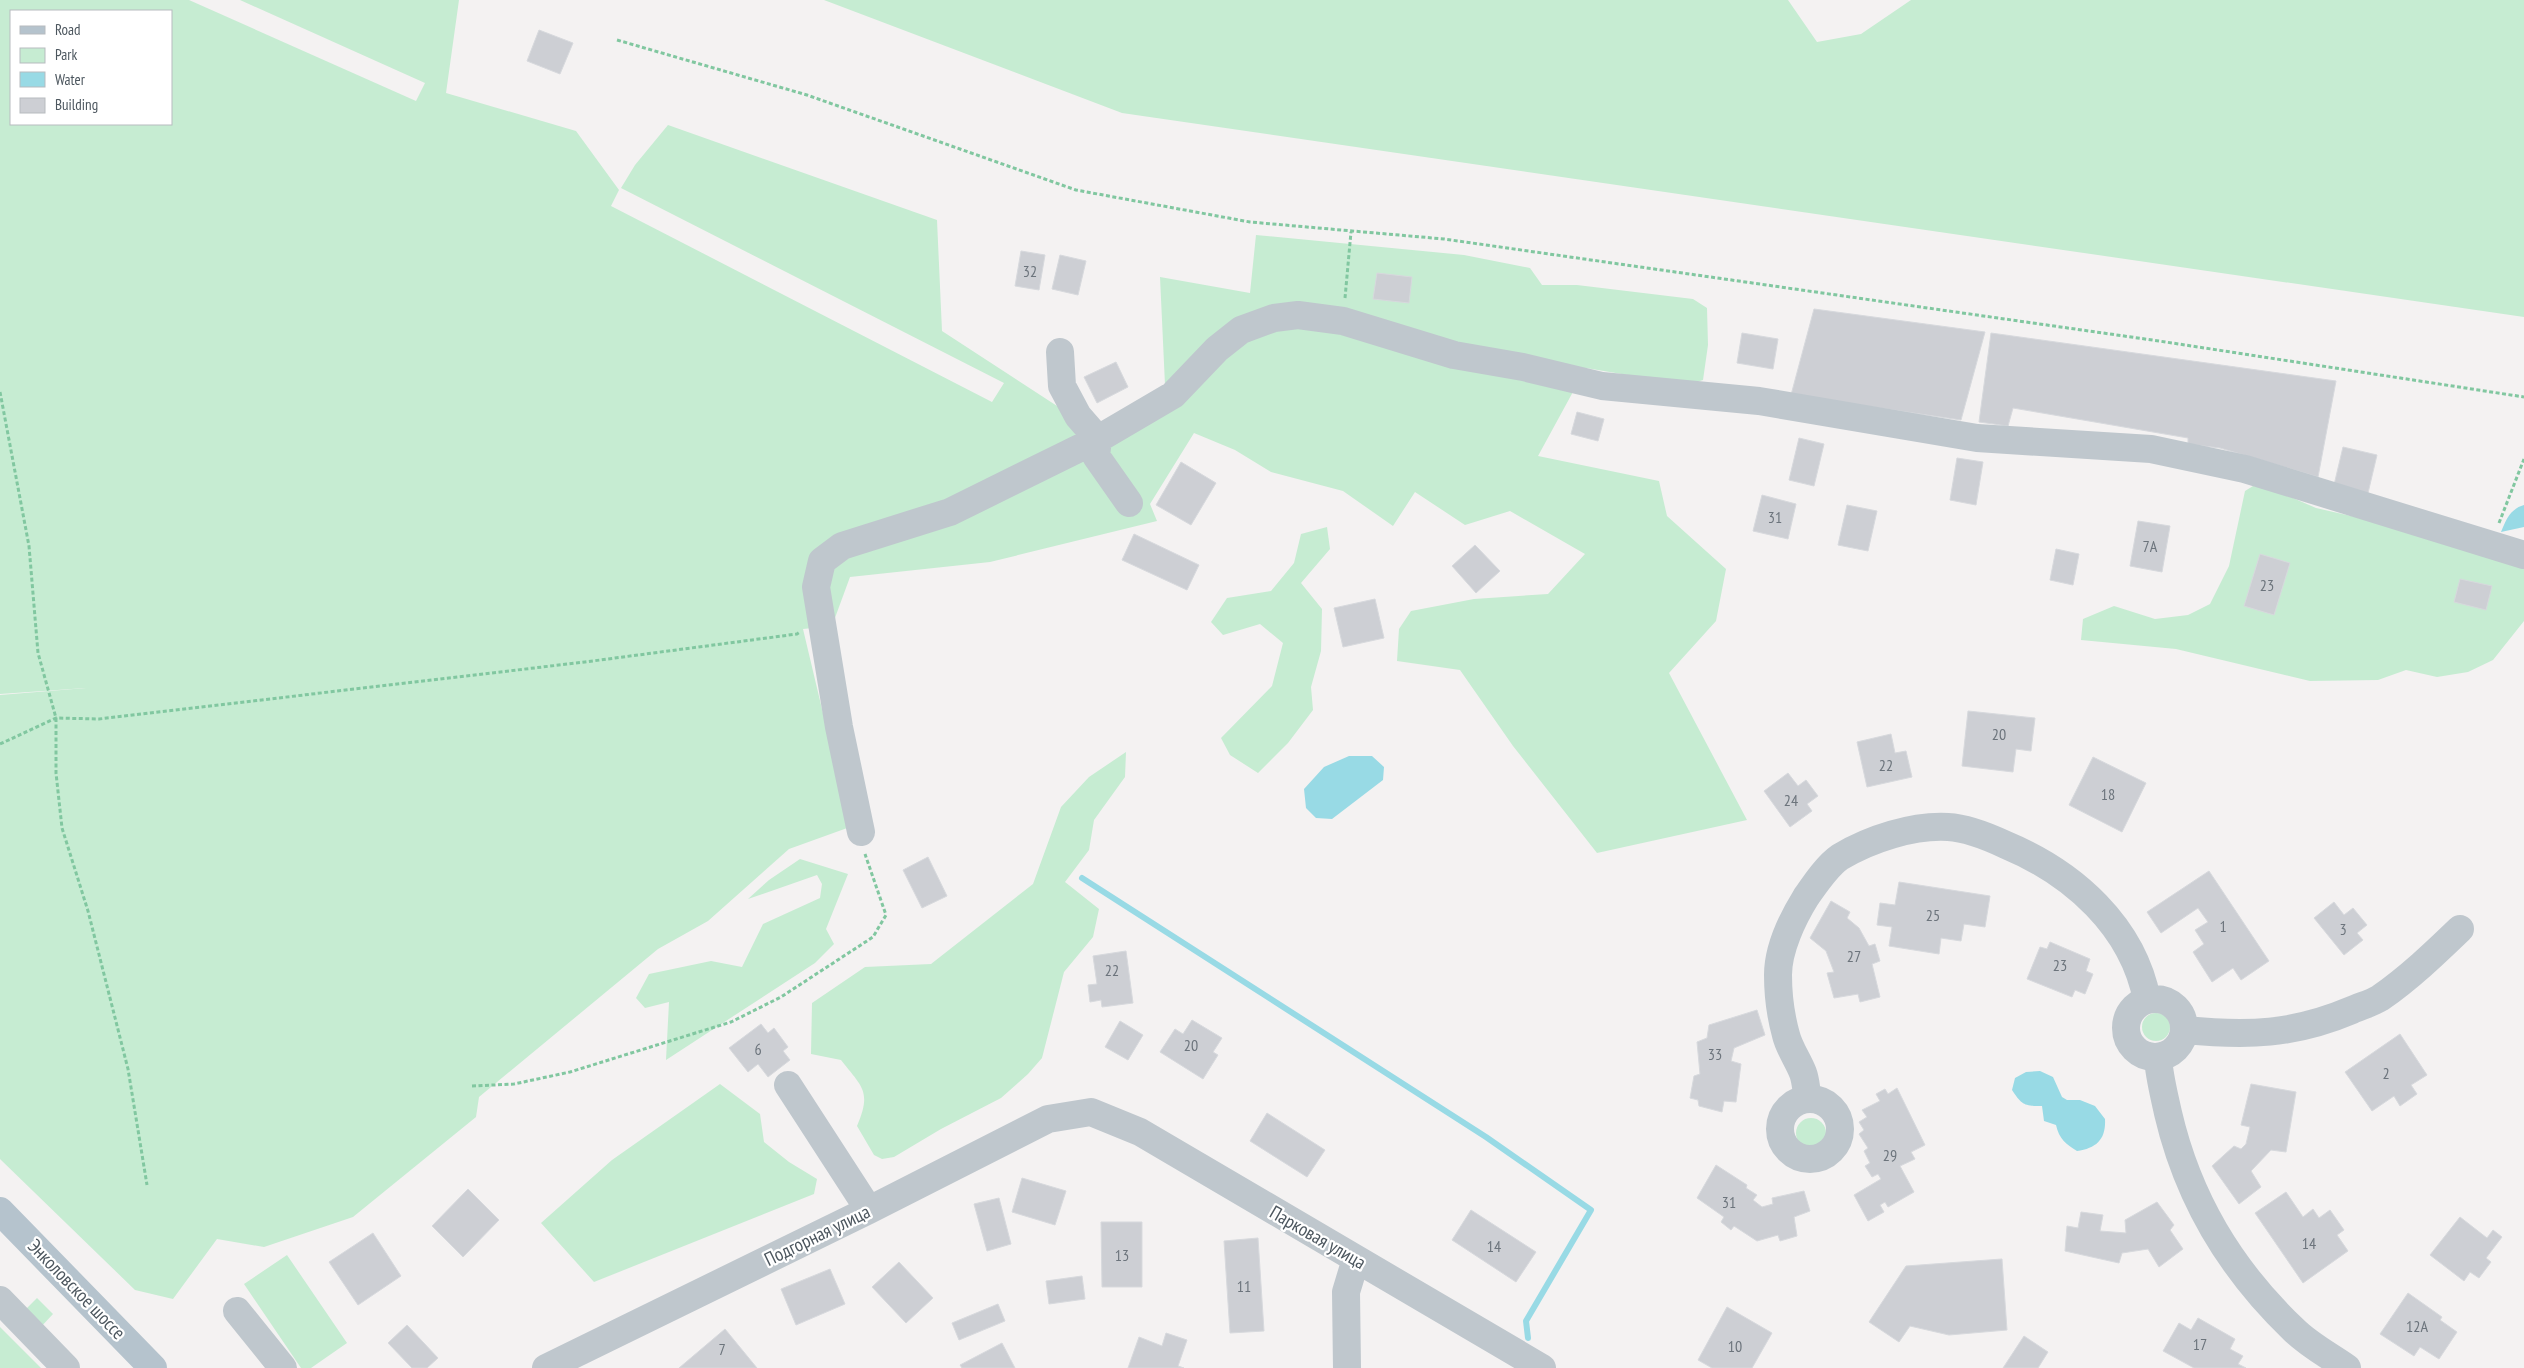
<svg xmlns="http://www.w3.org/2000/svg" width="2524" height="1368" font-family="'PT Sans Narrow',sans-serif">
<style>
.green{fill:#c6ecd2;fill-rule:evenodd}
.water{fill:#98dae5}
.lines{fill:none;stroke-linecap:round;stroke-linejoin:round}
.stream{stroke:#98dae5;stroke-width:6}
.building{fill:#cdcfd4;stroke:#d7d9dd}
.path{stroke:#81c7a0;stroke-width:3;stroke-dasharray:4 2.5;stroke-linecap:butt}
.minor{stroke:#bfc7cd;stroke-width:28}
.major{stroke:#b5c3cd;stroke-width:28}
.labels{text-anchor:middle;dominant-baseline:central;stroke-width:4.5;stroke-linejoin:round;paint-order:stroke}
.number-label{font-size:16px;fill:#6c747c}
.street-label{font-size:19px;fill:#4c565e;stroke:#fff}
</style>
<rect width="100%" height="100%" fill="#f4f2f2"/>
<path class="green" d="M0,0H189L416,101L425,83L240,0H459L446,93L576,131L619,190L611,206L992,402L1004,383L621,188L635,165L668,125L937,220L942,331L1097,432L1165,385L1160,277L1250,293L1256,235L1464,255L1530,268L1542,285H1577L1693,299L1707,308L1708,345L1703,380L1687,385L1586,368L1538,456L1659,481L1667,516L1726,569L1716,621L1669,673L1747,820L1597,853L1513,746L1460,670L1397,661L1399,629L1411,611L1474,599L1548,594L1585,554L1510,511L1465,525L1415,492L1393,526L1343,491L1271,472L1235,450L1194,433L1150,504L1157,521L990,562L850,577L832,626L803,629L850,827L789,849L708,921L658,949L479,1097L476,1117L353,1217L264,1247L217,1239L173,1299L135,1290L0,1159V695L86,688L0,694ZM11,11H171V124H11Z
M824,0H1788L1817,42L1861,34L1911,0H2524V317L1122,113Z
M2253,486L2272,489L2316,508L2373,521L2524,565V621L2493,660L2468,672L2437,677L2406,670L2378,680L2310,681L2176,649L2081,640L2083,619L2114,606L2155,619L2188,615L2210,604L2229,566L2245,491Z
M1327,527L1330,549L1301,583L1322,609L1321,651L1311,687L1313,710L1288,743L1258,773L1230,755L1221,738L1272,686L1283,643L1260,624L1223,635L1211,622L1227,598L1271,591L1294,563L1301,534Z
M1126,752L1125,777L1094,820L1089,850L1065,882L1099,909L1093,937L1064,972L1042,1058L1028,1074L1001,1098L941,1129L894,1157L882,1159L874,1155L857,1126C872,1091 862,1087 841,1060L811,1054L812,1003L865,967L931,964L1033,884L1061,807L1089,777Z
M800,859L848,874L826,929L834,944L815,963L666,1060L669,1002L645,1008L636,998L649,974L711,961L742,967L763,924L820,898L822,884L817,875L748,899L769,880Z
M2142 1027a14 14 0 1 1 28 0a14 14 0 1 1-28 0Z
M720,1084L760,1114L764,1142L789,1162L817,1179L814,1194L594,1282L541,1223L612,1160Z
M1796 1133a15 15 0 1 1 30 0a15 15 0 1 1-30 0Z
M287,1255L347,1343L311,1368H301L244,1284Z
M37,1298L53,1314L39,1329L23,1312Z
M0,1327L41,1368H0Z"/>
<path class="water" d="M2524,505V527L2501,532C2506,520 2510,509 2524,505Z
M1349,756H1372L1384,767L1383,780L1332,819L1316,818L1306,808L1304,789L1324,767Z
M2040,1071L2053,1077L2062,1097L2067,1100H2080L2095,1106L2105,1119C2106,1139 2097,1148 2077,1151C2066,1144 2059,1139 2056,1125L2044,1121L2042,1106C2024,1106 2022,1105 2012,1090L2015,1078L2026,1072Z"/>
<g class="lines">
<path class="stream" d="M1082,878L1486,1137L1591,1210L1526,1321L1528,1338"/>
</g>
<path class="building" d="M539,30L573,43L560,74L527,61Z
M1021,251L1045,255L1039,290L1015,286Z
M1060,255L1086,261L1078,295L1052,289Z
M1377,273L1412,277L1409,303L1373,299Z
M1814,309L1985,332L1961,420L1791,395Z
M1742,333L1778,339L1773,369L1737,363Z
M1991,333L2336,381L2318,477L2220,448L2188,444V438L2013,408L2008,426L1979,422Z
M1116,362L1128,387L1097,403L1084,377Z
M1577,412L1604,419L1598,441L1571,434Z
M1799,438L1824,444L1814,486L1789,480Z
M2343,447L2377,455L2368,493L2334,485Z
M1957,458L1983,462L1976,505L1950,500Z
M1181,462L1216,483L1191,525L1156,505Z
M1762,495L1796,504L1788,539L1753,531Z
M1847,505L1877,511L1868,551L1838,545Z
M2138,521L2170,526L2162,572L2130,566Z
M1134,534L1199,565L1187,590L1122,560Z
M1475,545L1500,571L1476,593L1452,566Z
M2056,549L2079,554L2073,585L2050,580Z
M2260,554L2290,563L2274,615L2244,606Z
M2460,579L2492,586L2486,610L2454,602Z
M1375,599L1384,638L1343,647L1334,608Z
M1968,711L2035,718L2031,751L2016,749L2013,772L1962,766Z
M1891,734L1895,753L1906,751L1912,777L1867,787L1857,742Z
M2093,757L2146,783L2122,832L2069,805Z
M1788,773L1798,786L1806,780L1818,796L1807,804L1812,811L1790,827L1764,791Z
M928,857L947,896L922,908L903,870Z
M2209,871L2269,961L2241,980L2233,968L2212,982L2193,952L2204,944L2195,930L2208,922L2198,908L2161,933L2147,912Z
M1899,882L1990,896L1985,927L1964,924L1961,941L1941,938L1939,954L1889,946L1892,927L1877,925L1880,903L1895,905Z
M1831,901L1850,912L1847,918L1859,928L1869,946L1875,944L1880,961L1872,964L1880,997L1860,1002L1858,994L1834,998L1827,973L1834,972L1826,951L1810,938Z
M2334,902L2344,915L2353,908L2367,925L2357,933L2363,940L2344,955L2314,918Z
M2050,942L2090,959L2086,971L2093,974L2085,994L2075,990L2072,997L2027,979L2040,947L2047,949Z
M1126,951L1133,1003L1102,1007L1101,1000L1090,1002L1088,985L1097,984L1093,956Z
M1757,1010L1765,1035L1734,1048L1731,1061L1741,1064L1736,1102L1724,1101L1722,1112L1699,1106L1698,1100L1690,1098L1694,1076L1700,1074L1697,1042L1707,1038L1709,1025Z
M1192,1020L1222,1038L1213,1052L1218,1055L1203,1079L1160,1052L1175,1029L1183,1034Z
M1120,1021L1143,1035L1128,1060L1105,1047Z
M761,1024L768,1033L774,1028L788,1047L783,1051L790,1060L768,1077L758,1064L748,1072L729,1048Z
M2400,1034L2427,1075L2411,1085L2417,1094L2400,1106L2394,1096L2372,1111L2345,1072Z
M2251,1084L2296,1092L2286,1152L2271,1150L2251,1171L2261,1187L2239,1204L2212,1166L2234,1146L2241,1149L2246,1144L2250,1127L2241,1125Z
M1897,1088L1925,1145L1911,1152L1915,1159L1900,1166L1914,1192L1888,1207L1885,1202L1880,1205L1884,1212L1868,1221L1854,1195L1881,1179L1878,1174L1872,1177L1865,1166L1870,1163L1864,1151L1868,1148L1859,1134L1864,1130L1859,1122L1867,1117L1862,1110L1880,1101L1876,1094L1885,1089L1888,1094Z
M1267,1113L1325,1150L1307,1177L1250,1141Z
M1716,1165L1747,1185L1746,1188L1757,1195L1753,1200L1762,1207L1773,1204L1772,1198L1804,1191L1810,1211L1794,1217L1797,1236L1780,1241L1778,1235L1757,1241L1734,1226L1731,1230L1721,1222L1724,1217L1697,1198Z
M1022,1178L1066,1191L1055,1225L1012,1212Z
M468,1189L499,1220L463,1257L432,1226Z
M2286,1192L2303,1217L2313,1209L2319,1218L2330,1210L2344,1230L2337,1235L2348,1251L2303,1283L2255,1213Z
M999,1198L1011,1244L987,1251L974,1204Z
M2157,1202L2174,1225L2170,1230L2183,1249L2159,1267L2148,1249L2122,1253L2119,1263L2065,1251L2067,1226L2078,1228L2081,1212L2103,1215L2100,1231L2126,1233L2125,1220Z
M1471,1210L1536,1252L1516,1282L1452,1240Z
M2460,1217L2487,1238L2493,1230L2502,1237L2486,1258L2491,1262L2479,1278L2470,1272L2464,1281L2430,1255Z
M1101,1222H1142V1287H1102Z
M373,1233L401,1276L358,1305L329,1262Z
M1258,1238L1264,1331L1230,1333L1224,1241Z
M2002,1259L2007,1330L1949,1335L1910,1326L1899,1342L1869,1322L1906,1266Z
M899,1262L933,1298L906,1323L872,1287Z
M830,1269L845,1304L796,1325L781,1289Z
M1082,1276L1085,1299L1049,1304L1046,1281Z
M2408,1293L2442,1317L2440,1320L2457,1332L2439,1359L2420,1347L2414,1356L2380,1334Z
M998,1304L1005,1321L959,1340L952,1323Z
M1727,1307L1772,1333L1752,1368H1712L1698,1360Z
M2198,1318L2235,1339L2230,1349L2243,1356L2238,1364L2246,1368H2194L2163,1351L2179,1323L2191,1330Z
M407,1325L438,1358L427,1368H412L388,1343Z
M725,1329L757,1368H679Z
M1166,1333L1187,1340L1178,1366L1184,1368H1128L1139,1337L1162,1346Z
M2024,1336L2048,1352L2038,1368H2003Z
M1002,1343L1015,1368H962L960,1365Z"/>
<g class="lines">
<path class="path" d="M617,40L807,95L1076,190L1250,222L1444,239L2159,341L2524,397
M1345,298L1351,232
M0,392L29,546L38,653L56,718V773L62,828L88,911L128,1069L147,1185
M2499,523L2524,459
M0,744L56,718L99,719L585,662L797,634L800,632
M472,1086L514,1084L570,1072L731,1022L781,997L873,937L886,915L865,854"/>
<path class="minor" d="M1060,352L1062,386L1078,416L1098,439L1096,456L1129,503
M861,832L839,727L816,587L822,561L842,546L950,512L1098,439L1173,395L1217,349L1241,330L1274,318L1298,315L1343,321L1454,355L1523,367L1602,386L1759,401L1977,438L2151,449L2245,469L2524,555
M2126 1028a29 29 0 1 1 58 0a29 29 0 1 1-58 0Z
M2185,1030C2247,1036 2293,1035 2352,1010C2361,1006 2372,1003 2380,998C2409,978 2435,953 2460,929
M2158,1057C2159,1076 2164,1094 2168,1113C2188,1199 2230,1269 2294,1330C2309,1345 2330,1356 2347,1368
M788,1085L869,1210
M1808,1099C1806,1090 1806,1081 1803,1073C1798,1060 1789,1048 1786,1035C1781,1017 1778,993 1778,975C1778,949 1793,918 1806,897C1815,884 1827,866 1840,857C1870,839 1913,825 1948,827C1968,828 1989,837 2006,845C2073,873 2133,926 2147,1000
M1780 1129a30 30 0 1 1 60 0a30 30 0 1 1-60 0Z
M0,1300L66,1368
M237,1311L283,1368
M546,1368L869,1210L1048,1119L1091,1112L1140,1132L1542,1368
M1347,1368L1346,1292L1356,1259"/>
<path class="major" d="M0,1211L153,1368"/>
</g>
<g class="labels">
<g class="number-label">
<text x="1030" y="271">32</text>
<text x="1775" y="517">31</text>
<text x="2150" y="546">7А</text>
<text x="2267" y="585">23</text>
<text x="1999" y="734">20</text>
<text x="1886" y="765">22</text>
<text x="2108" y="794">18</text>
<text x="1791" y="800">24</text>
<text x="1933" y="915">25</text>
<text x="2223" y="926">1</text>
<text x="2343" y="929">3</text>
<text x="1854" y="956">27</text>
<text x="2060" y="965">23</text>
<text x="1112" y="970">22</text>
<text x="1191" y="1045">20</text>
<text x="758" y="1049">6</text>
<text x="1715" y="1054">33</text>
<text x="2386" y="1073">2</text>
<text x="1890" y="1155">29</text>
<text x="1729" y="1202">31</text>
<text x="2309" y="1243">14</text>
<text x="1494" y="1246">14</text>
<text x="1122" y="1255">13</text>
<text x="1244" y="1286">11</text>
<text x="2417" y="1326">12А</text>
<text x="2200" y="1344">17</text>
<text x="1735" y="1346">10</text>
<text x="722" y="1349">7</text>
</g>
<g class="street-label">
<text transform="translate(817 1235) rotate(-26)">Подгорная улица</text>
<text transform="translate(1318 1237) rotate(30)">Парковая улица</text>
<text transform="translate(77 1289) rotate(46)">Энколовское шоссе</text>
</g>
</g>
<rect x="10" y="10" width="162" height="115" fill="#ffffff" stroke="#b7bbbf"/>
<rect x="20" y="26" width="25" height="8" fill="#b5c3cd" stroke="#b7bbbf"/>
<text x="55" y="35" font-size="15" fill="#4c565e">Road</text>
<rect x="20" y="48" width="25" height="15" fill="#c6ecd2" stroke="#b7bbbf"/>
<text x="55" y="60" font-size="15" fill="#4c565e">Park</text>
<rect x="20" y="72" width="25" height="15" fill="#98dae5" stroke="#b7bbbf"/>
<text x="55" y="85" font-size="15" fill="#4c565e">Water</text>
<rect x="20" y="98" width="25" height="15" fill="#cdcfd4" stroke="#b7bbbf"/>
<text x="55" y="110" font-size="15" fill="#4c565e">Building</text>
</svg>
